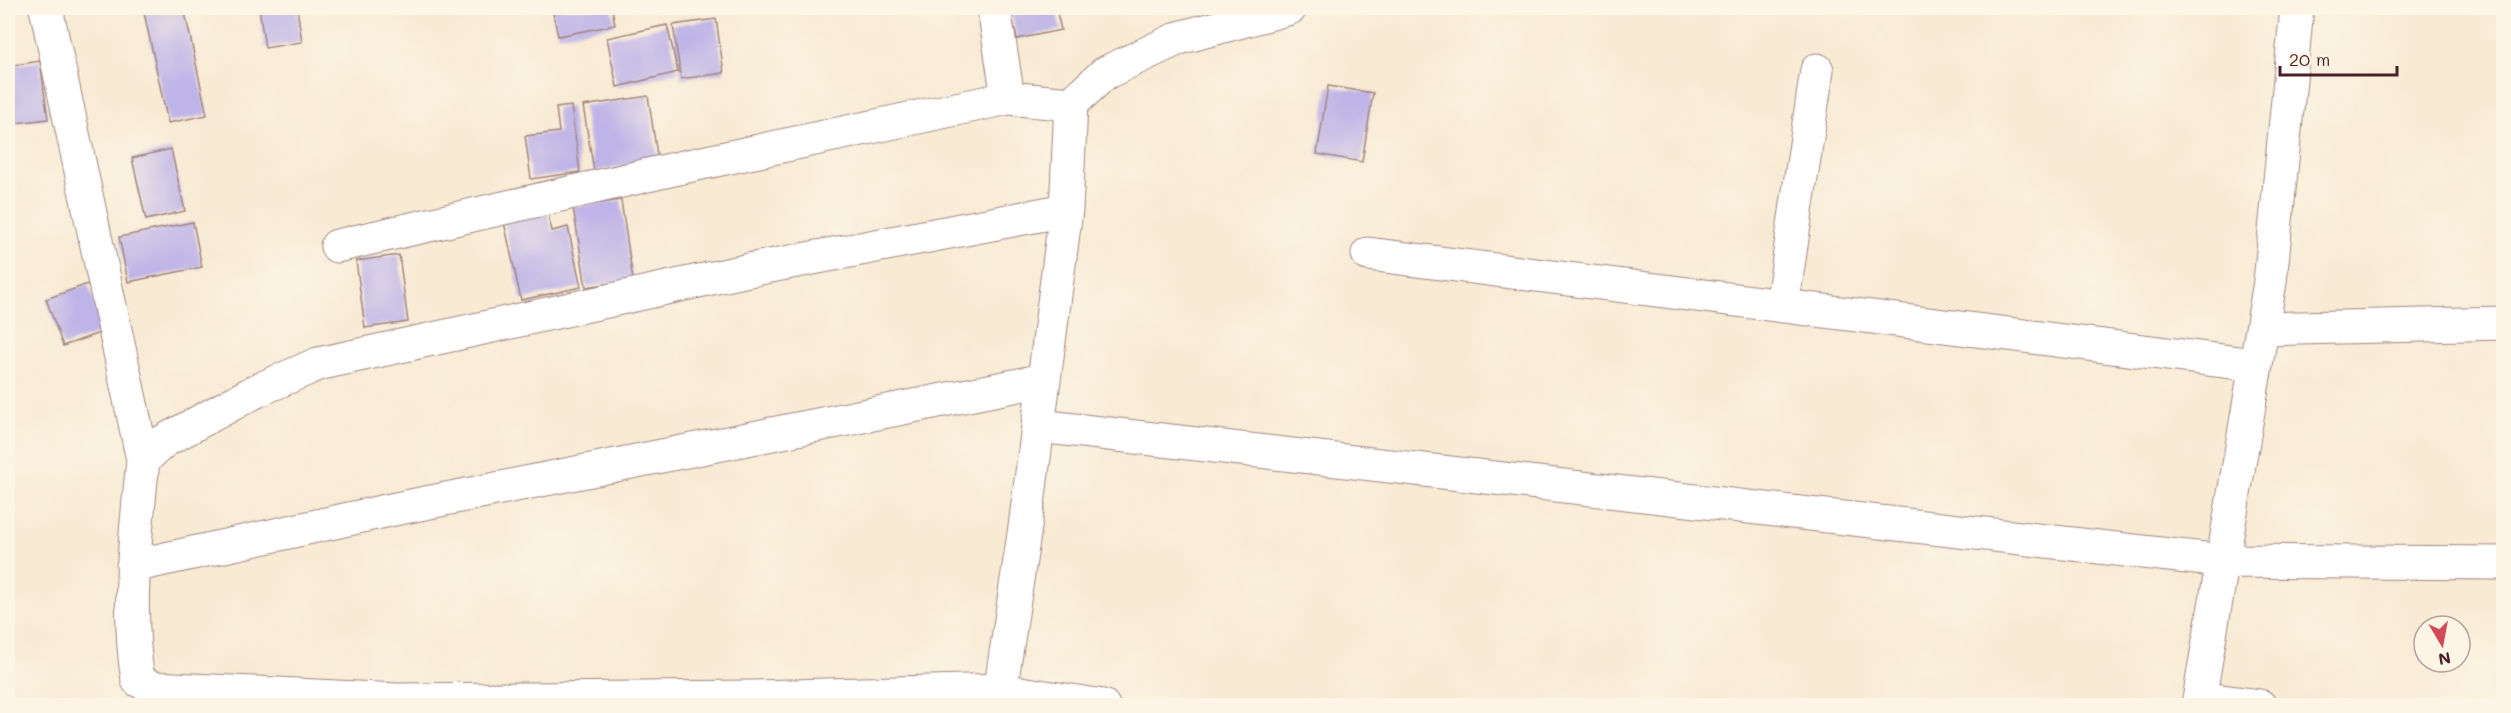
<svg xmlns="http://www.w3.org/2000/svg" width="2511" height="713" font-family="Mali,sans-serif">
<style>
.building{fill:#beb4e7}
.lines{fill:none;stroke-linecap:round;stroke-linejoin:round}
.minor-casing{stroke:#a1847f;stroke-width:35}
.minor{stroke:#fff;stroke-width:33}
</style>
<rect width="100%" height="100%" fill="#fcf5e5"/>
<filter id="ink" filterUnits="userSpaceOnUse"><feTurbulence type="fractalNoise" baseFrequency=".0167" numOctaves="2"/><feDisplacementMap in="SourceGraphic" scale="12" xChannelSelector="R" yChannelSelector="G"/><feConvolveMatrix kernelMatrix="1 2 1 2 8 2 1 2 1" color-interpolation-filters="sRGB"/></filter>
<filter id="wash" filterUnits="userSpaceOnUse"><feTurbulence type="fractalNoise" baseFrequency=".008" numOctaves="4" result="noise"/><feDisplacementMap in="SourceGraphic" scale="24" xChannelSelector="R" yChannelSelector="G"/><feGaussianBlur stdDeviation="1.35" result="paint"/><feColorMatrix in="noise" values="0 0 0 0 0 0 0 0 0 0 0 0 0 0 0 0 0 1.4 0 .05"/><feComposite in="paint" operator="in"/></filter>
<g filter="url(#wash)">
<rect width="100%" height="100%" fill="#f8ead3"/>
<g id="blocks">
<path class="building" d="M143,8H184L207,115L168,123Z
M259,8H297L302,42L265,48Z
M552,8H612L615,25L558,36Z
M1010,8H1056L1061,30L1017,39Z
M716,19L724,73L681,79L673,25Z
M667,25L678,72L617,87L607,38Z
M40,61L48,119L8,124V66Z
M1328,86L1373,93L1362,162L1317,154Z
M648,96L658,161L594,171L583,106Z
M571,106L580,172L531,179L525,136L559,132L556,108Z
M171,149L185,211L146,220L132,158Z
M544,199L552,231L568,227L581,287L521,300L501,208Z
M621,200L633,280L586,287L573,207Z
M193,222L202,267L128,282L119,237Z
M399,255L408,322L365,328L356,261Z
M88,284L105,331L63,346L46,299Z"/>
</g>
</g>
<g filter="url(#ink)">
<use href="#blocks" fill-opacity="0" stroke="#a1847f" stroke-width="1.5"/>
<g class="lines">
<defs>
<path id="minor" d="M46,8L143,460
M994,8L1008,98
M1066,210L749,270L318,364L256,391L164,441L143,460C136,533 126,607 138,680L153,688L397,700L754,697L1001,690L1103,706
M337,246L683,167L1008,98L1071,104
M1368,254L2255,365
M1782,306L1817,70
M2262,329L2504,323
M1039,426L2222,561L2504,563
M133,566L390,510L1044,380
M2199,698L2260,706
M998,706L1025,527L1066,210L1071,104L1105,73L1179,38L1290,8
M2198,706L2270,282L2297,8"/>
</defs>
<use href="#minor" class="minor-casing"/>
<use href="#minor" class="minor"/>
</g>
</g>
<rect width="2511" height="713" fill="none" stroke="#fcf5e5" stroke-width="30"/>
<g transform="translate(2442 644) rotate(170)"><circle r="28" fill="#fcf5e5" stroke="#b59f9b" stroke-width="1.5"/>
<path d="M0-4.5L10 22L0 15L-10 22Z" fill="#d1495b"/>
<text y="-9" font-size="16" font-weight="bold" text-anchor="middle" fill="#4a1f2b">N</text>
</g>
<path d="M2280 66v9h117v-9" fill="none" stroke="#4a1f2b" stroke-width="3"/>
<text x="2289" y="66" font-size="18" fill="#4a1f2b" stroke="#fcf5e5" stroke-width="4.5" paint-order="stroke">20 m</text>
</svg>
